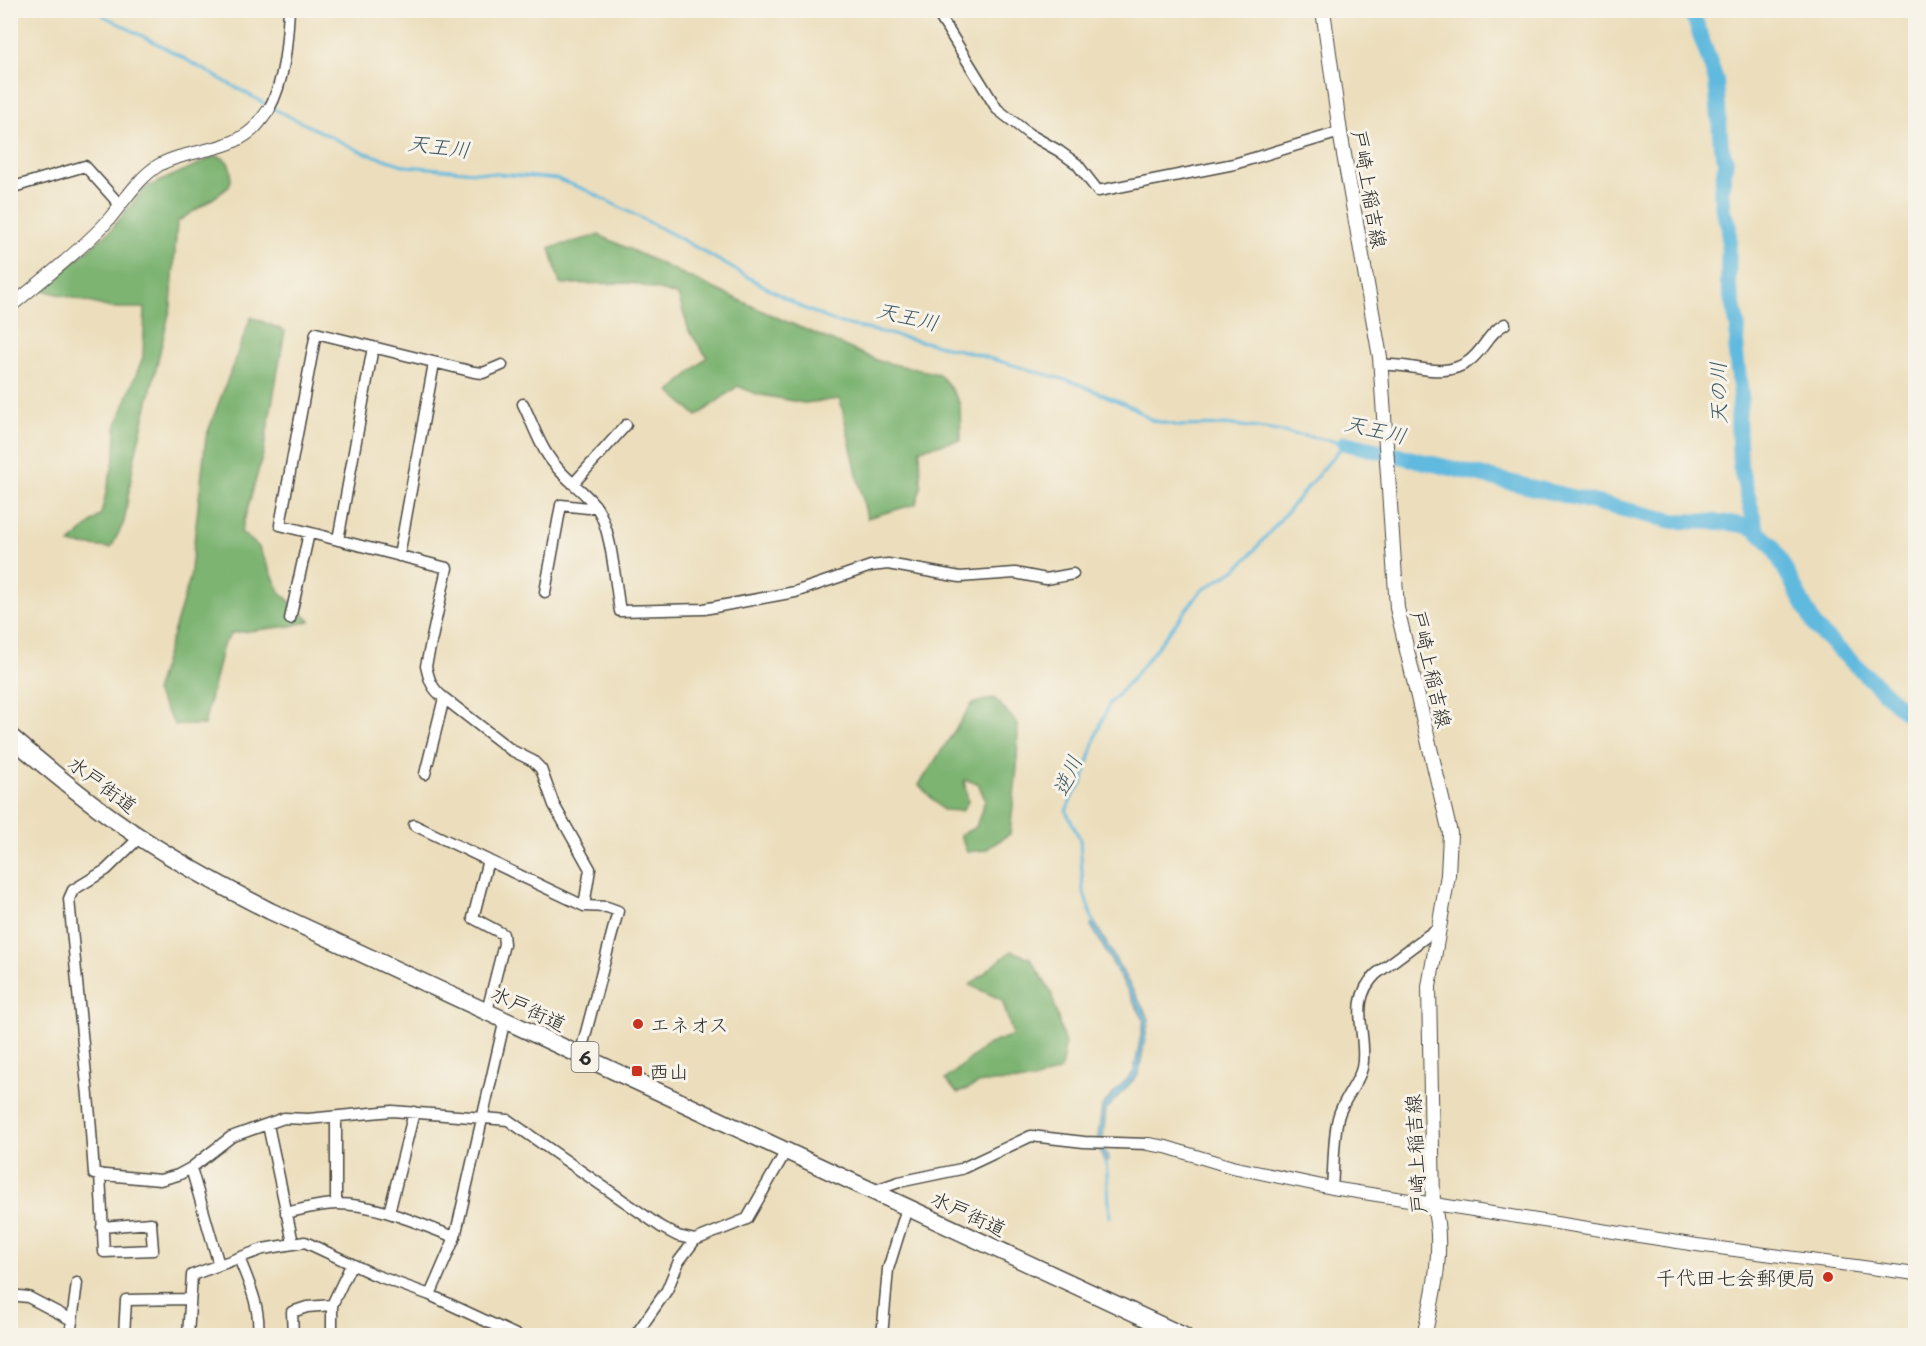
<svg xmlns="http://www.w3.org/2000/svg" width="1926" height="1346" font-family="'Playpen Sans','Klee One',sans-serif">
<style>
.forest{fill:#7db472;stroke:#54704e;stroke-width:1.5}
.water{fill:#61b9de;stroke:#467284;stroke-width:1.5}
.lines{fill:none;stroke-linecap:round;stroke-linejoin:round}
.stream{stroke:#61b9de;stroke-width:3}
.river{stroke:#61b9de;stroke-width:16}
.minor-casing{stroke:#484641;stroke-width:13}
.tertiary-casing{stroke:#484641;stroke-width:14}
.secondary-casing{stroke:#484641;stroke-width:16}
.trunk-casing{stroke:#484641;stroke-width:19}
.minor{stroke:#fff;stroke-width:10}
.tertiary{stroke:#fff;stroke-width:12}
.secondary{stroke:#fff;stroke-width:14}
.trunk{stroke:#fff;stroke-width:16}
.poi-dot{fill:#c8321e;stroke:#f7f3e8;stroke-width:2}
.labels{text-anchor:middle;dominant-baseline:central;stroke-width:6;stroke-linejoin:round;paint-order:stroke}
.shield{fill:#f7f3e8;stroke:#686764;stroke-width:1.5}
.shield-label{font-size:18px;font-weight:bold;fill:#2b2b2b}
.street-label{font-size:20px;fill:#2b2b2b;stroke:#f7f3e8}
.poi-label{font-size:20px;fill:#2b2b2b;stroke:#f7f3e8;text-anchor:start}
.water-label{font-size:21px;font-style:italic;fill:#3b5661;stroke:#f7f3e8}
</style>
<rect width="100%" height="100%" fill="#f7f3e8"/>
<filter id="ink" filterUnits="userSpaceOnUse"><feTurbulence type="fractalNoise" baseFrequency=".0167" numOctaves="2"/><feDisplacementMap in="SourceGraphic" scale="12" xChannelSelector="R" yChannelSelector="G"/><feConvolveMatrix kernelMatrix="1 2 1 2 8 2 1 2 1" color-interpolation-filters="sRGB"/></filter>
<filter id="wash" filterUnits="userSpaceOnUse"><feTurbulence type="fractalNoise" baseFrequency=".008" numOctaves="4" result="noise"/><feDisplacementMap in="SourceGraphic" scale="24" xChannelSelector="R" yChannelSelector="G"/><feGaussianBlur stdDeviation="1.35" result="paint"/><feColorMatrix in="noise" values="0 0 0 0 0 0 0 0 0 0 0 0 0 0 0 0 0 1.4 0 .05"/><feComposite in="paint" operator="in"/></filter>
<g filter="url(#wash)">
<rect width="100%" height="100%" fill="#ecdebc"/>
<path class="forest" d="M216,156C223,157 228,160 230,167C232,174 232,180 229,186C226,191 186,216 177,222L171,306L134,460L124,522L111,548L69,544L101,514L115,456L116,426L143,357L145,308H111L42,290L110,231L145,188Z
M599,235L769,314L879,361L939,374L950,387L960,404L961,440L920,449L921,487L916,504L867,518L840,399L804,403L756,394L738,386L697,416L670,392L707,357L689,331L678,295L632,283L560,284L550,248Z
M251,317L285,331L263,454L241,532L258,546L281,593L310,621L290,626L232,633L223,645L204,725H175L155,692L190,578L206,437Z
M994,698L1018,724L1017,768L1010,834L985,850L967,852L960,835L976,827L985,800L978,783L964,780L968,802L962,811L943,810L919,785L972,704Z
M1011,951L1030,958L1051,992L1065,1045L1061,1070L1032,1081L983,1082L958,1093L945,1080L987,1045L1013,1035L1002,1000L970,985Z"/>
<path class="water" d="M1095,923L1149,1019L1138,1075L1106,1109L1103,1138L1104,1149L1109,1160L1105,1162L1099,1150L1098,1137L1102,1106L1134,1072L1144,1020L1091,925Z"/>
<g class="lines">
<path class="stream" d="M97,10L106,17L158,44L280,112L360,151L406,166L557,179L586,190L674,235L801,307L836,322L964,351L1076,383L1132,407L1151,420L1179,426L1234,425L1265,429L1345,443L1247,559L1236,569L1201,591L1132,679L1109,704L1097,733L1082,783L1073,795L1066,811L1080,839L1083,890L1095,927
M1106,1160L1110,1217"/>
<path class="river" d="M1688,10L1696,23L1716,80L1721,147L1726,160L1721,191L1723,211L1729,227L1728,282L1738,328L1736,355L1741,394L1738,418L1740,466L1757,531L1772,545L1816,628L1916,722
M1345,443L1673,521C1702,522 1730,520 1757,529"/>
</g>
</g>
<g filter="url(#ink)">
<g class="lines">
<defs>
<path id="minor" d="M936,10L997,109L1029,134L1059,151L1077,164L1098,191L1234,164L1340,132
M269,109C285,80 287,43 289,10
M10,188L85,166L120,205
M502,365L483,373L474,372L316,333L280,525L447,568L426,666C429,680 432,689 444,698L511,750L533,761L541,769L554,805L590,869L584,906
M1381,365C1410,362 1442,381 1469,361C1483,351 1488,333 1505,324
M523,404C533,424 540,448 555,465C567,481 586,492 597,508C612,530 615,584 620,611L704,609L795,592L871,566L888,564L960,577L1015,573L1046,579L1073,574
M573,484L626,425
M338,540L373,347
M399,556L434,363
M545,592L561,505L588,508L595,505
M290,619L309,533
M425,774L444,698
M414,825L584,906L607,907L618,911L580,1055
M140,837L106,870L73,890L69,899L90,1117L94,1174L160,1180L178,1175L191,1168L231,1137L284,1118L308,1119L392,1111L484,1118L508,1120L661,1227L678,1236L695,1240
M487,1011L504,944L503,934L473,918L488,860
M268,1125L293,1243
M191,1168L219,1265
M100,1174L104,1252L153,1250L151,1223L102,1227
M1332,1188C1334,1166 1333,1139 1338,1118C1342,1100 1358,1085 1362,1068C1369,1036 1346,1003 1376,974L1438,928
M873,1191L899,1182L961,1169L1031,1136L1084,1142L1148,1144
M336,1204V1117
M286,1213C303,1209 320,1204 337,1204C378,1204 418,1224 455,1237
M389,1213L414,1112
M239,1258C249,1283 261,1308 258,1336
M10,1295L28,1297L72,1320
M430,1295L455,1237L505,1019
M70,1336L77,1283
M124,1336L126,1300L190,1299
M188,1336L192,1275L263,1249L305,1242L375,1275L430,1295L518,1336
M293,1336L292,1312L307,1307L332,1305
M332,1336V1305L351,1265
M635,1336L667,1290L679,1261L695,1240L747,1219L786,1151
M882,1336L888,1269L907,1208"/>
<path id="tertiary" d="M10,307C42,280 75,255 103,226C121,207 136,179 159,165C187,149 226,153 252,130C259,124 264,116 269,109
M1148,1144L1166,1147L1232,1167L1332,1188L1697,1245L1916,1274"/>
<path id="secondary" d="M1323,10L1340,132L1380,357L1397,608L1450,833L1448,875L1429,987L1433,1203C1445,1245 1434,1294 1424,1336"/>
<path id="trunk" d="M10,736C51,772 93,806 138,836C180,864 225,888 270,911L1184,1336"/>
</defs>
<use href="#minor" class="minor-casing"/>
<use href="#tertiary" class="tertiary-casing"/>
<use href="#secondary" class="secondary-casing"/>
<use href="#trunk" class="trunk-casing"/>
<use href="#minor" class="minor"/>
<use href="#tertiary" class="tertiary"/>
<use href="#secondary" class="secondary"/>
<use href="#trunk" class="trunk"/>
</g>
</g>
<g class="poi-dot">
<circle cx="638" cy="1024" r="6"/>
<rect x="631" y="1065" width="12" height="12" rx="3"/>
<circle cx="1828" cy="1277" r="6"/>
</g>
<g class="labels">
<rect class="shield" x="571.5" y="1042" width="27" height="30" rx="4.5"/>
<g class="shield-label">
<text x="585" y="1057">6</text>
</g>
<g class="street-label">
<text transform="translate(1370 189) rotate(80)">戸崎上稲吉線</text>
<text transform="translate(1432 669) rotate(77)">戸崎上稲吉線</text>
<text transform="translate(103 784) rotate(37)">水戸街道</text>
<text transform="translate(529 1008) rotate(25)">水戸街道</text>
<text transform="translate(1415 1154) rotate(-93)">戸崎上稲吉線</text>
<text transform="translate(969 1213) rotate(25)">水戸街道</text>
</g>
<g class="poi-label">
<text x="650" y="1024">エネオス</text>
<text x="649" y="1071">西山</text>
<text x="1816" y="1277" text-anchor="end">千代田七会郵便局</text>
</g>
<g class="water-label">
<text transform="translate(439 145) rotate(7)">天王川</text>
<text transform="translate(908 315) rotate(13)">天王川</text>
<text transform="translate(1717 393) rotate(-91)">天の川</text>
<text transform="translate(1376 428) rotate(13)">天王川</text>
<text transform="translate(1066 775) rotate(-66)">逆川</text>
</g>
</g>
<rect width="1926" height="1346" fill="none" stroke="#f7f3e8" stroke-width="36"/>
</svg>
